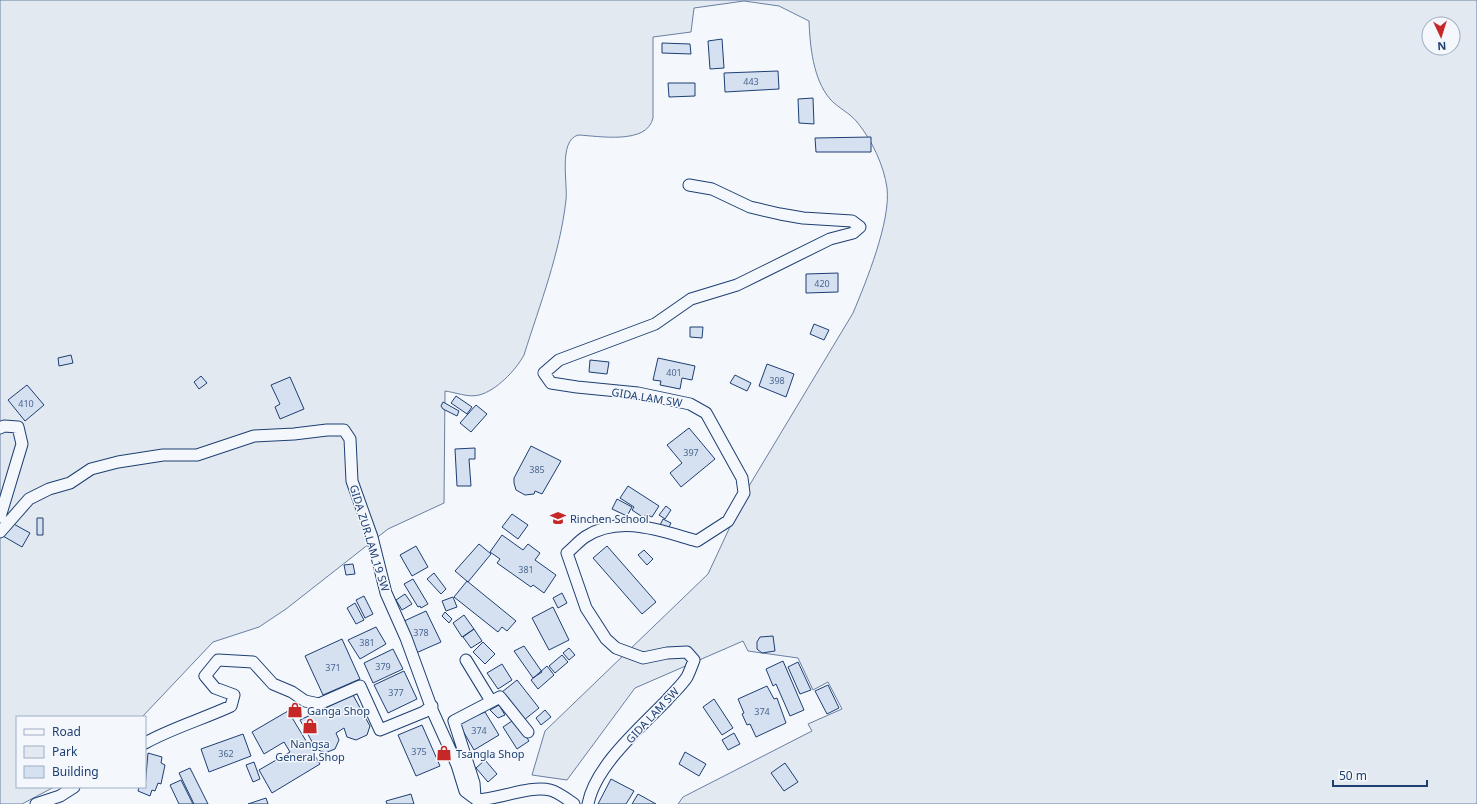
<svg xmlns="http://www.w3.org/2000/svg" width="1477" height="804" font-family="'Noto Sans',sans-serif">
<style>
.green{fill:#e3e9f0;stroke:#687fa3;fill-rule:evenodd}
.building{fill:#d5e0f0;stroke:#1d3f73}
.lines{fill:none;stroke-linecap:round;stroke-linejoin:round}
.minor-casing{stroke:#1d3f73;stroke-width:13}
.minor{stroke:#f4f7fb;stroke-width:11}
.labels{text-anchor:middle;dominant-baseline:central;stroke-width:3;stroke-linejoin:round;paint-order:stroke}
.number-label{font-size:9px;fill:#4b6792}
.street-label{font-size:11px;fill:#1d3f73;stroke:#f4f7fb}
.poi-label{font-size:11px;fill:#1d3f73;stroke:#f4f7fb;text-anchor:start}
</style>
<rect width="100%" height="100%" fill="#f4f7fb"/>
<path class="green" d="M0,0H1477V804H678L683,797L812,731L808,724L842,709L828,682L813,690L798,658L748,651L743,641L635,688L567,780L532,775L545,731L708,574L749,486L853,313C866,282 891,221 887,188C884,166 872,140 857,122C850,113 838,108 830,99C813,79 810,46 809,21L779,6L744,1L694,8L691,32L653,37V118C647,145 599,136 578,135C558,141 568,184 566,200C560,253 540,304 524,355C516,370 496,391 479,395C469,398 454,392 445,391L444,503L388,529L286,609L259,627L213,642L142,717H17V787H54L22,804H0ZM1429,24H1453V48H1429Z"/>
<path class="building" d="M722,39L724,68L710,69L708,41Z
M662,43L690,44L691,54L662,53Z
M778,71L779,89L725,92L724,73Z
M668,83H695V96L669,97Z
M813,98L814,124L799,123L798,99Z
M871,137V152H816L815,138Z
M838,273V292L806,293V274Z
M814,324L829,330L824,340L810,334Z
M690,327H703L702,338L690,337Z
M71,355L73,363L59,366L58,358Z
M658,358L695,366L692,380L682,378L680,389L660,385L661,381L653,380Z
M590,360L609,362L607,374L589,372Z
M767,364L794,374L786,397L759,386Z
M735,375L751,383L747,391L730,383Z
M201,376L207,383L199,389L194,382Z
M290,377L304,409L280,419L275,407L280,404L271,385Z
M27,385L44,405L25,421L8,400Z
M456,396L472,407L467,414L451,403Z
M443,402L459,411L457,416L443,409L441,406Z
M476,405L487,414L471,432L460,423Z
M689,428L715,459L681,487L670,473L682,463L667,445Z
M531,446L561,461L542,494L535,491L534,494L525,495L516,490L514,483V478Z
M475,448V459H469L471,486H457L455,449Z
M628,486L659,506L652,517L646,514L644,518L632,510L634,507L620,498Z
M617,499L632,507L627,516L612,509Z
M666,506L671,510L665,519L659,515Z
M512,514L528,525L518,539L502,527Z
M37,518H43V535H37Z
M663,519L671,523L668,529L660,525Z
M10,522L30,533L22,547L3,536Z
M502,535L523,550L528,544L540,553L535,560L556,575L544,593L533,585L531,587L497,563L500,559L490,552Z
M479,544L491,554L468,582L455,571Z
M416,546L428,567L412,576L400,555Z
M607,546L656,602L642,614L593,558Z
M644,550L653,559L647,565L638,555Z
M353,564L355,574L346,575L344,565Z
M434,573L446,589L441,594L427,579Z
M413,579L428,604L421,608L420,606L418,607L404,584Z
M467,581L516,621L507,631L502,627L498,632L454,597Z
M562,593L567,603L558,608L553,598Z
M405,594L412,604L402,610L396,600Z
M364,596L373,614L365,618L356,600Z
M453,597L457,607L446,611L442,601Z
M355,603L364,620L356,624L347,608Z
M553,607L569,640L549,650L532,618Z
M426,611L441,642L416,653L402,622Z
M445,612L452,619L449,623L442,616Z
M464,615L474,629L462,637L453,623Z
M376,627L386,644L360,659L348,640Z
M474,629L482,641L471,648L463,637Z
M773,636L775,651L762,653L757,649V642L760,637Z
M342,639L360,679L323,695L305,656Z
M483,642L495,654L485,664L473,652Z
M524,646L542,672L533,678L514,651Z
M569,648L575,655L569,660L563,653Z
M393,649L403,669L373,683L364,663Z
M562,655L568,662L555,673L549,666Z
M783,661L804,710L790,716L776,684L773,686L766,669Z
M798,662L811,690L800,694L788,667Z
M502,664L512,680L498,689L487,673Z
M547,666L554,675L538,689L531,680Z
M404,671L417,699L388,713L374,685Z
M517,680L539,708L524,720L502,692Z
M828,685L839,708L827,714L815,691Z
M767,686L774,699L777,698L786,723L756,737L750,724L747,725L742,714L744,713L738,699Z
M353,695L370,726L367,735L356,740L347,737L344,728L336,733L339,740L335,749L325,753L316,749L300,720Z
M714,699L733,728L722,735L703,707Z
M499,705L505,715L498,718L490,710Z
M545,710L551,717L541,725L536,718Z
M288,711L320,764L272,793L259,770L290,752L284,742L264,754L252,732Z
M485,712L499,735L474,750L459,724L477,714L478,715Z
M515,719L529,741L517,749L503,727Z
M422,725L440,766L416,776L398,735Z
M734,733L740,744L728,750L722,740Z
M243,734L251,756L209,772L201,749Z
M685,752L706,764L699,776L679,764Z
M148,753L162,757L161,763L165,765L161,784L158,783L155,791L152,790L150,796L138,791L139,787H145Z
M485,760L497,774L488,782L476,768Z
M254,762L260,779L253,782L246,765Z
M785,763L798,782L784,791L771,773Z
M190,768L208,804H194L179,773Z
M611,779L634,791L626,804H598Z
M181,780L193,804H179L170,785Z
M411,794L414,804H387L386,801Z
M638,794L656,804H632Z
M266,798L268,804H248Z"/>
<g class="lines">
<defs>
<path id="minor" d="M0,428L4,426L18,427L22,444L0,517
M0,532L29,499L49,489L70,483L91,469L118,462L163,455H197L254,436L294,434L327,430H344L350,439L352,481L372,537L386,593L406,638L433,712L457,765L465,791L477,800C499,799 531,785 550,790C558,792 567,799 574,804
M466,660L491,701
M145,743C172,728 203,719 231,706L234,695L215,688L205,676L218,660L253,662L273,684L292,692L305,701L319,704L360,686L380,730L424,712L432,706
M475,797L474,783L454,721L500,697L528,732
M36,804L60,796L74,787
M588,804C595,766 641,727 667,700C673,693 682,685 687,677C690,671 692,665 694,660L687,652L667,653L643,658L616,648L606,639L586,608L567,553C573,548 579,541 585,537C620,514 661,531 697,541L728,521L744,493L742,478L706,413L690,404L638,393L577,387L551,383L544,373L559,360L655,324L691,299L737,285L830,239L853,233L860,227L852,221L803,218L780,214L750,207L712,189L689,185"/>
</defs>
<use href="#minor" class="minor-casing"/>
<use href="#minor" class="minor"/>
</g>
<defs>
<symbol id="school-bare" viewBox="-9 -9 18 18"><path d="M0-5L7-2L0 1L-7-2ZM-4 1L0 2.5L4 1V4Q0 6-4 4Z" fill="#c62828" stroke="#f4f7fb" stroke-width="2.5" paint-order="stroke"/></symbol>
<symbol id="shop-bare" viewBox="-9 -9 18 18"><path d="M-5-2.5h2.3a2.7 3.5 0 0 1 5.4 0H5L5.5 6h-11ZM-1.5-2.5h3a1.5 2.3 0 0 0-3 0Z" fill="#c62828" stroke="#f4f7fb" stroke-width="2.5" paint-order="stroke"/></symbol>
</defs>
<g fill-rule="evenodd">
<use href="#school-bare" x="547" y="507" width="22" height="22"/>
<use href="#shop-bare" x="284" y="699" width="22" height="22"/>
<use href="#shop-bare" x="299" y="715" width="22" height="22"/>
<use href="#shop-bare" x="433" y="742" width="22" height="22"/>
</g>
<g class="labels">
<g class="number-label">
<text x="751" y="81">443</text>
<text x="822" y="283">420</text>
<text x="674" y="372">401</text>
<text x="777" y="380">398</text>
<text x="26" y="403">410</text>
<text x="691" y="452">397</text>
<text x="537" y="469">385</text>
<text x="526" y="569">381</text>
<text x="421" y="632">378</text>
<text x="367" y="642">381</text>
<text x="383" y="666">379</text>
<text x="333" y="667">371</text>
<text x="396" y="692">377</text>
<text x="762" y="711">374</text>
<text x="479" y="730">374</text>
<text x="419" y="751">375</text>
<text x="226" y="753">362</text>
</g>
<g class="street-label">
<text transform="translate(647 397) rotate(9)">GIDA LAM SW</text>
<text transform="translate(370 538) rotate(73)">GIDA ZUR LAM 19 SW</text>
<text transform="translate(652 715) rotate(-47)">GIDA LAM SW</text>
</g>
<g class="poi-label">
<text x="570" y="518">Rinchen School</text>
<text x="307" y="710">Ganga Shop</text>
<text x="310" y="743" text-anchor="middle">Nangsa<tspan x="310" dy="13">General Shop</tspan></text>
<text x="456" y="753">Tsangla Shop</text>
</g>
</g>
<rect x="16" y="716" width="130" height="72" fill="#f4f7fb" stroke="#9eadc5"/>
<rect x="24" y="729" width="20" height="6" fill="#f4f7fb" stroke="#9eadc5"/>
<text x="52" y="736" font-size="12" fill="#1d3f73">Road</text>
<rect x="24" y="746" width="20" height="12" fill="#e3e9f0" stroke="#9eadc5"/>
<text x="52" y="756" font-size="12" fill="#1d3f73">Park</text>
<rect x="24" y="766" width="20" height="12" fill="#d5e0f0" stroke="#9eadc5"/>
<text x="52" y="776" font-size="12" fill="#1d3f73">Building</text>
<g transform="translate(1441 36) rotate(176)"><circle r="19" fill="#f4f7fb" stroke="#9eadc5"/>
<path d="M0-3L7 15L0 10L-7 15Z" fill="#c62828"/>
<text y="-6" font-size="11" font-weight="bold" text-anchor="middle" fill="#1d3f73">N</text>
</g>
<path d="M1333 780v6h94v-6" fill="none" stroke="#1d3f73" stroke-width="2"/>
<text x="1339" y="780" font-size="12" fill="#1d3f73" stroke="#f4f7fb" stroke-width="3" paint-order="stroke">50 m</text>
</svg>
